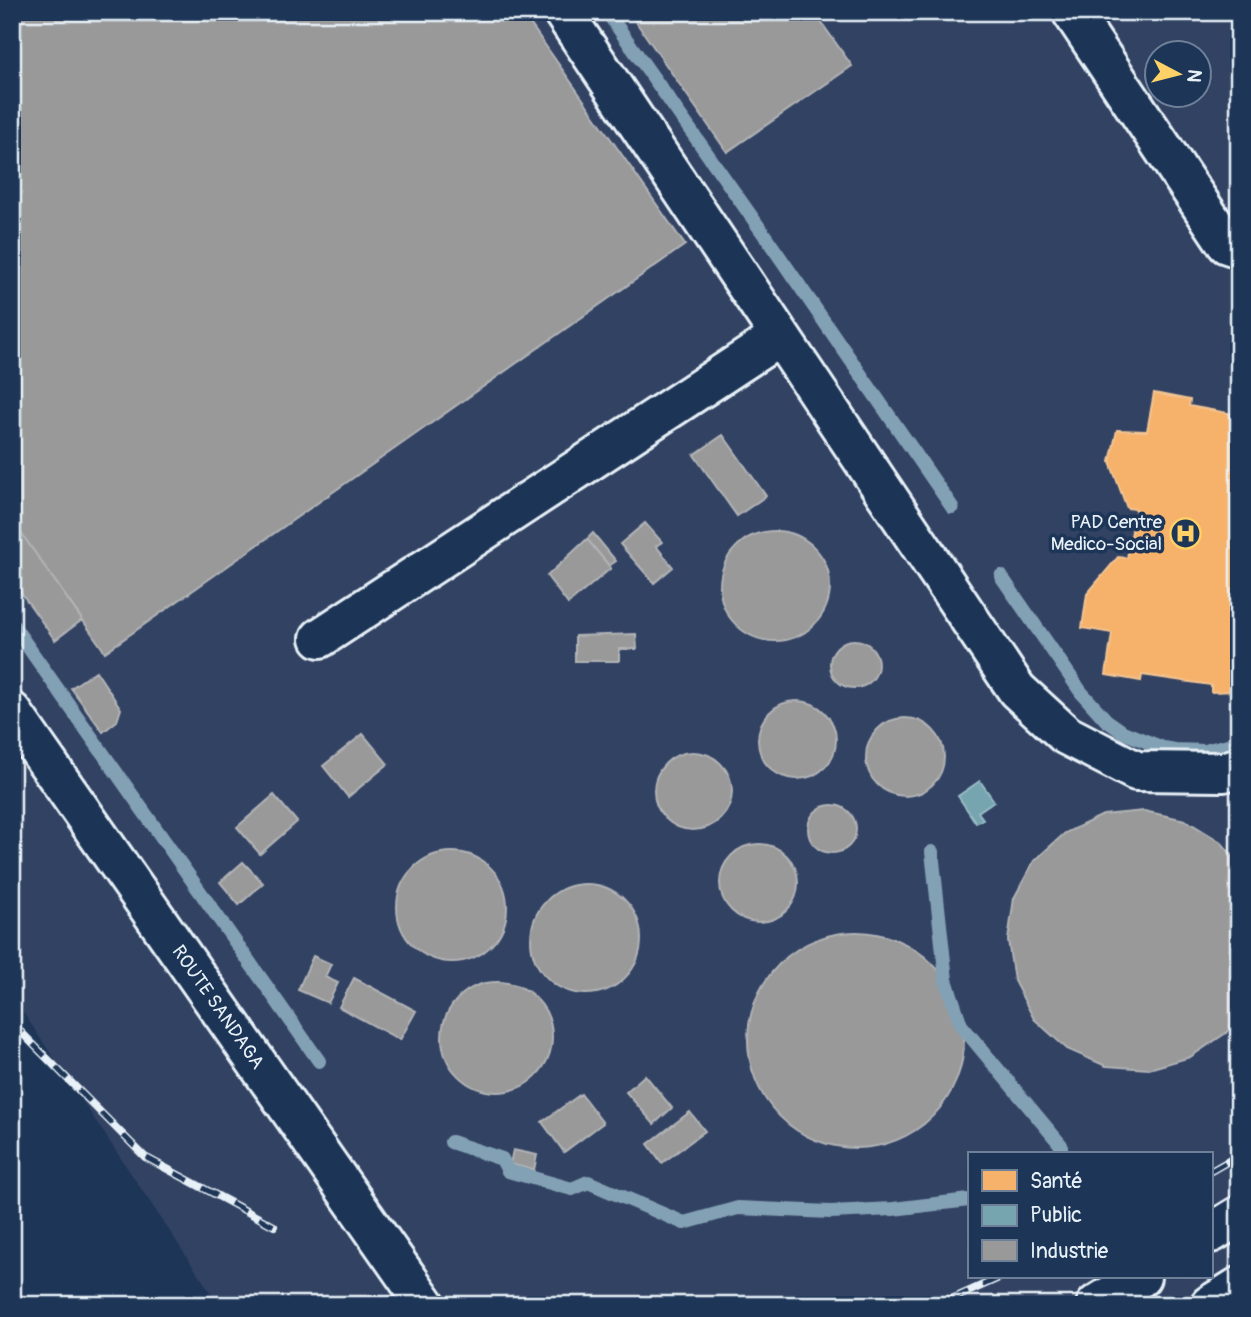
<svg xmlns="http://www.w3.org/2000/svg" width="1251" height="1317" font-family="Pangolin,sans-serif">
<style>
.built{fill:#324263;fill-rule:evenodd}
.health{fill:#f6b26b;stroke:#f2c595;stroke-width:2}
.public{fill:#76a5af;stroke:#98bcc5;stroke-width:2}
.industry{fill:#999;stroke:#b1b3b6;stroke-width:2}
.lines{fill:none;stroke-linecap:round;stroke-linejoin:round}
.stream{stroke:#83a1b4;stroke-width:14}
.minor-casing{stroke:#e8f1f8;stroke-width:44}
.major-casing{stroke:#e8f1f8;stroke-width:44}
.highway-casing{stroke:#e8f1f8;stroke-width:44}
.minor{stroke:#1d3557;stroke-width:38}
.major{stroke:#1d3557;stroke-width:38}
.highway{stroke:#1d3557;stroke-width:38}
.rail-casing{stroke:#e8f1f8;stroke-width:8}
.rail{stroke:#1d3557;stroke-width:5;stroke-dasharray:16;stroke-linecap:butt}
.labels{text-anchor:middle;dominant-baseline:central;stroke-width:7;stroke-linejoin:round;paint-order:stroke}
.poi-label{font-size:19px;fill:#e8f1f8;stroke:#1d3557;text-anchor:end}
.street-label{font-size:19px;fill:#e8f1f8;stroke:#1d3557}
</style>
<rect width="100%" height="100%" fill="#1d3557"/>
<filter id="ink" filterUnits="userSpaceOnUse"><feTurbulence type="fractalNoise" baseFrequency=".0143" numOctaves="2"/><feDisplacementMap in="SourceGraphic" scale="14" xChannelSelector="R" yChannelSelector="G"/><feConvolveMatrix kernelMatrix="1 2 1 2 8 2 1 2 1" color-interpolation-filters="sRGB"/></filter>
<g filter="url(#ink)">
<path class="built" d="M12,12H1239V1305H219L12,996ZM1156,52H1198V94H1156ZM969,1154H1211V1277H969Z"/>
<path class="health" d="M1154,393L1190,400L1189,406L1239,415V691L1211,692V685L1142,675L1141,681L1106,675L1112,633L1082,628L1087,594L1118,557L1127,558L1136,509L1127,508L1110,462L1117,430L1147,431Z"/>
<path class="public" d="M980,781L994,801L978,812L983,819L976,823L958,796Z"/>
<path class="industry" d="M12,12H522L685,245L105,652L12,520Z
M629,12H814L852,66L727,152Z
M723,435L766,496L737,516L694,455Z
M12,520L82,620L55,640L12,580Z
M645,523L662,542L656,546L673,567L654,583L620,544Z
M720 586a55 55 0 1 1 110 0a55 55 0 1 1-110 0Z
M593,533L616,561L609,566L587,539Z
M587,539L611,568L568,604L547,576Z
M636,634L637,649H619V661H575V636Z
M830 664a24 24 0 1 1 48 0a24 24 0 1 1-48 0Z
M96,671L121,709L117,721L103,732L71,688Z
M758 740a39 39 0 1 1 78 0a39 39 0 1 1-78 0Z
M866 757a39 39 0 1 1 78 0a39 39 0 1 1-78 0Z
M363,734L388,764L348,797L323,766Z
M654 791a39 39 0 1 1 78 0a39 39 0 1 1-78 0Z
M274,795L297,822L260,854L237,827Z
M808 829a24 24 0 1 1 48 0a24 24 0 1 1-48 0Z
M1144,811L1185,820L1221,842L1239,863V1016L1226,1033L1190,1057L1149,1069L1106,1066L1067,1049L1034,1019L1014,981L1008,940L1014,898L1034,861L1065,833L1103,815Z
M720 883a39 39 0 1 1 78 0a39 39 0 1 1-78 0Z
M397 907a55 55 0 1 1 110 0a55 55 0 1 1-110 0Z
M243,862L263,883L239,905L220,882Z
M531 939a55 55 0 1 1 110 0a55 55 0 1 1-110 0Z
M748 1040a108 108 0 1 1 216 0a108 108 0 1 1-216 0Z
M313,956L331,964L325,977L338,983L328,1003L298,990Z
M354,978L416,1011L400,1040L339,1007Z
M442 1037a55 55 0 1 1 110 0a55 55 0 1 1-110 0Z
M645,1075L672,1108L654,1124L626,1092Z
M581,1094L603,1123L564,1152L542,1122Z
M690,1112L705,1131L662,1163L648,1144Z
M513,1150L537,1155L534,1170L510,1164Z"/>
<g class="lines">
<path class="stream" d="M607,12L768,240L952,507
M1001,576L1081,692L1106,720L1123,732L1163,748L1175,750L1205,751L1239,742
M12,624L319,1061
M932,852L946,980L961,1025L1061,1145V1154
M451,1142L502,1159L508,1171L572,1189L588,1182L684,1223L738,1208L831,1212L893,1209L969,1200"/>
<defs>
<path id="minor" d="M563,12L1017,690L1066,735L1136,771L1224,772L1239,767
M1072,12L1227,244L1239,248
M320,638L779,337"/>
<g id="major">
<path id="s1" d="M12,712L426,1305"/>
</g>
<path id="highway" d="M1211,1233L1239,1216
M1096,1305L1141,1277
M1210,1305L1239,1287"/>
</defs>
<use href="#minor" class="minor-casing"/>
<use href="#major" class="major-casing"/>
<use href="#highway" class="highway-casing"/>
<use href="#minor" class="minor"/>
<use href="#major" class="major"/>
<use href="#highway" class="highway"/>
<defs>
<path id="rail" d="M12,1021L15,1026L145,1157L274,1226
M1211,1171L1239,1155
M564,1304L570,1305
M922,1305L952,1299L1001,1277"/>
</defs>
<use href="#rail" class="rail-casing"/>
<use href="#rail" class="rail"/>
</g>
</g>
<defs>
<symbol id="hospital-ring" viewBox="-11 -11 22 22"><circle r="9.5" fill="#1d3557" stroke="#ffd166" stroke-width="1.5"/><path d="M-5-5h3v3.5h4V-5h3V5h-3V1.5h-4V5h-3Z" fill="#ffd166"/></symbol>
</defs>
<g fill-rule="evenodd">
<use href="#hospital-ring" x="1168" y="516" width="35" height="35"/>
</g>
<g class="labels">
<g class="poi-label">
<text x="1162" y="522">PAD Centre<tspan x="1162" dy="22">Medico-Social</tspan></text>
</g>
<g class="street-label">
<text stroke="none"><textPath href="#s1" startOffset="360">ROUTE SANDAGA</textPath></text>
</g>
</g>
<rect width="1251" height="1317" fill="none" stroke="#1d3557" stroke-width="42"/>
<rect x="21" y="21" width="1209" height="1275" fill="none" stroke="#e8f1f8" stroke-width="2.5" filter="url(#ink)"/>
<rect x="968" y="1152" width="245" height="126" fill="#1d3557" stroke="#6e8097" stroke-width="2"/>
<rect x="982" y="1170" width="35" height="21" fill="#f6b26b" stroke="#6e8097" stroke-width="2"/>
<text x="1030" y="1188" font-size="21" fill="#e8f1f8">Santé</text>
<rect x="982" y="1205" width="35" height="21" fill="#76a5af" stroke="#6e8097" stroke-width="2"/>
<text x="1030" y="1222" font-size="21" fill="#e8f1f8">Public</text>
<rect x="982" y="1240" width="35" height="21" fill="#999999" stroke="#6e8097" stroke-width="2"/>
<text x="1030" y="1258" font-size="21" fill="#e8f1f8">Industrie</text>
<g transform="translate(1178 74) rotate(97)"><circle r="33" fill="#1d3557" stroke="#6e8097" stroke-width="2"/>
<path d="M0-5L12 26L0 18L-12 26Z" fill="#ffd166"/>
<text y="-10" font-size="19" font-weight="bold" text-anchor="middle" fill="#e8f1f8">N</text>
</g>
</svg>
